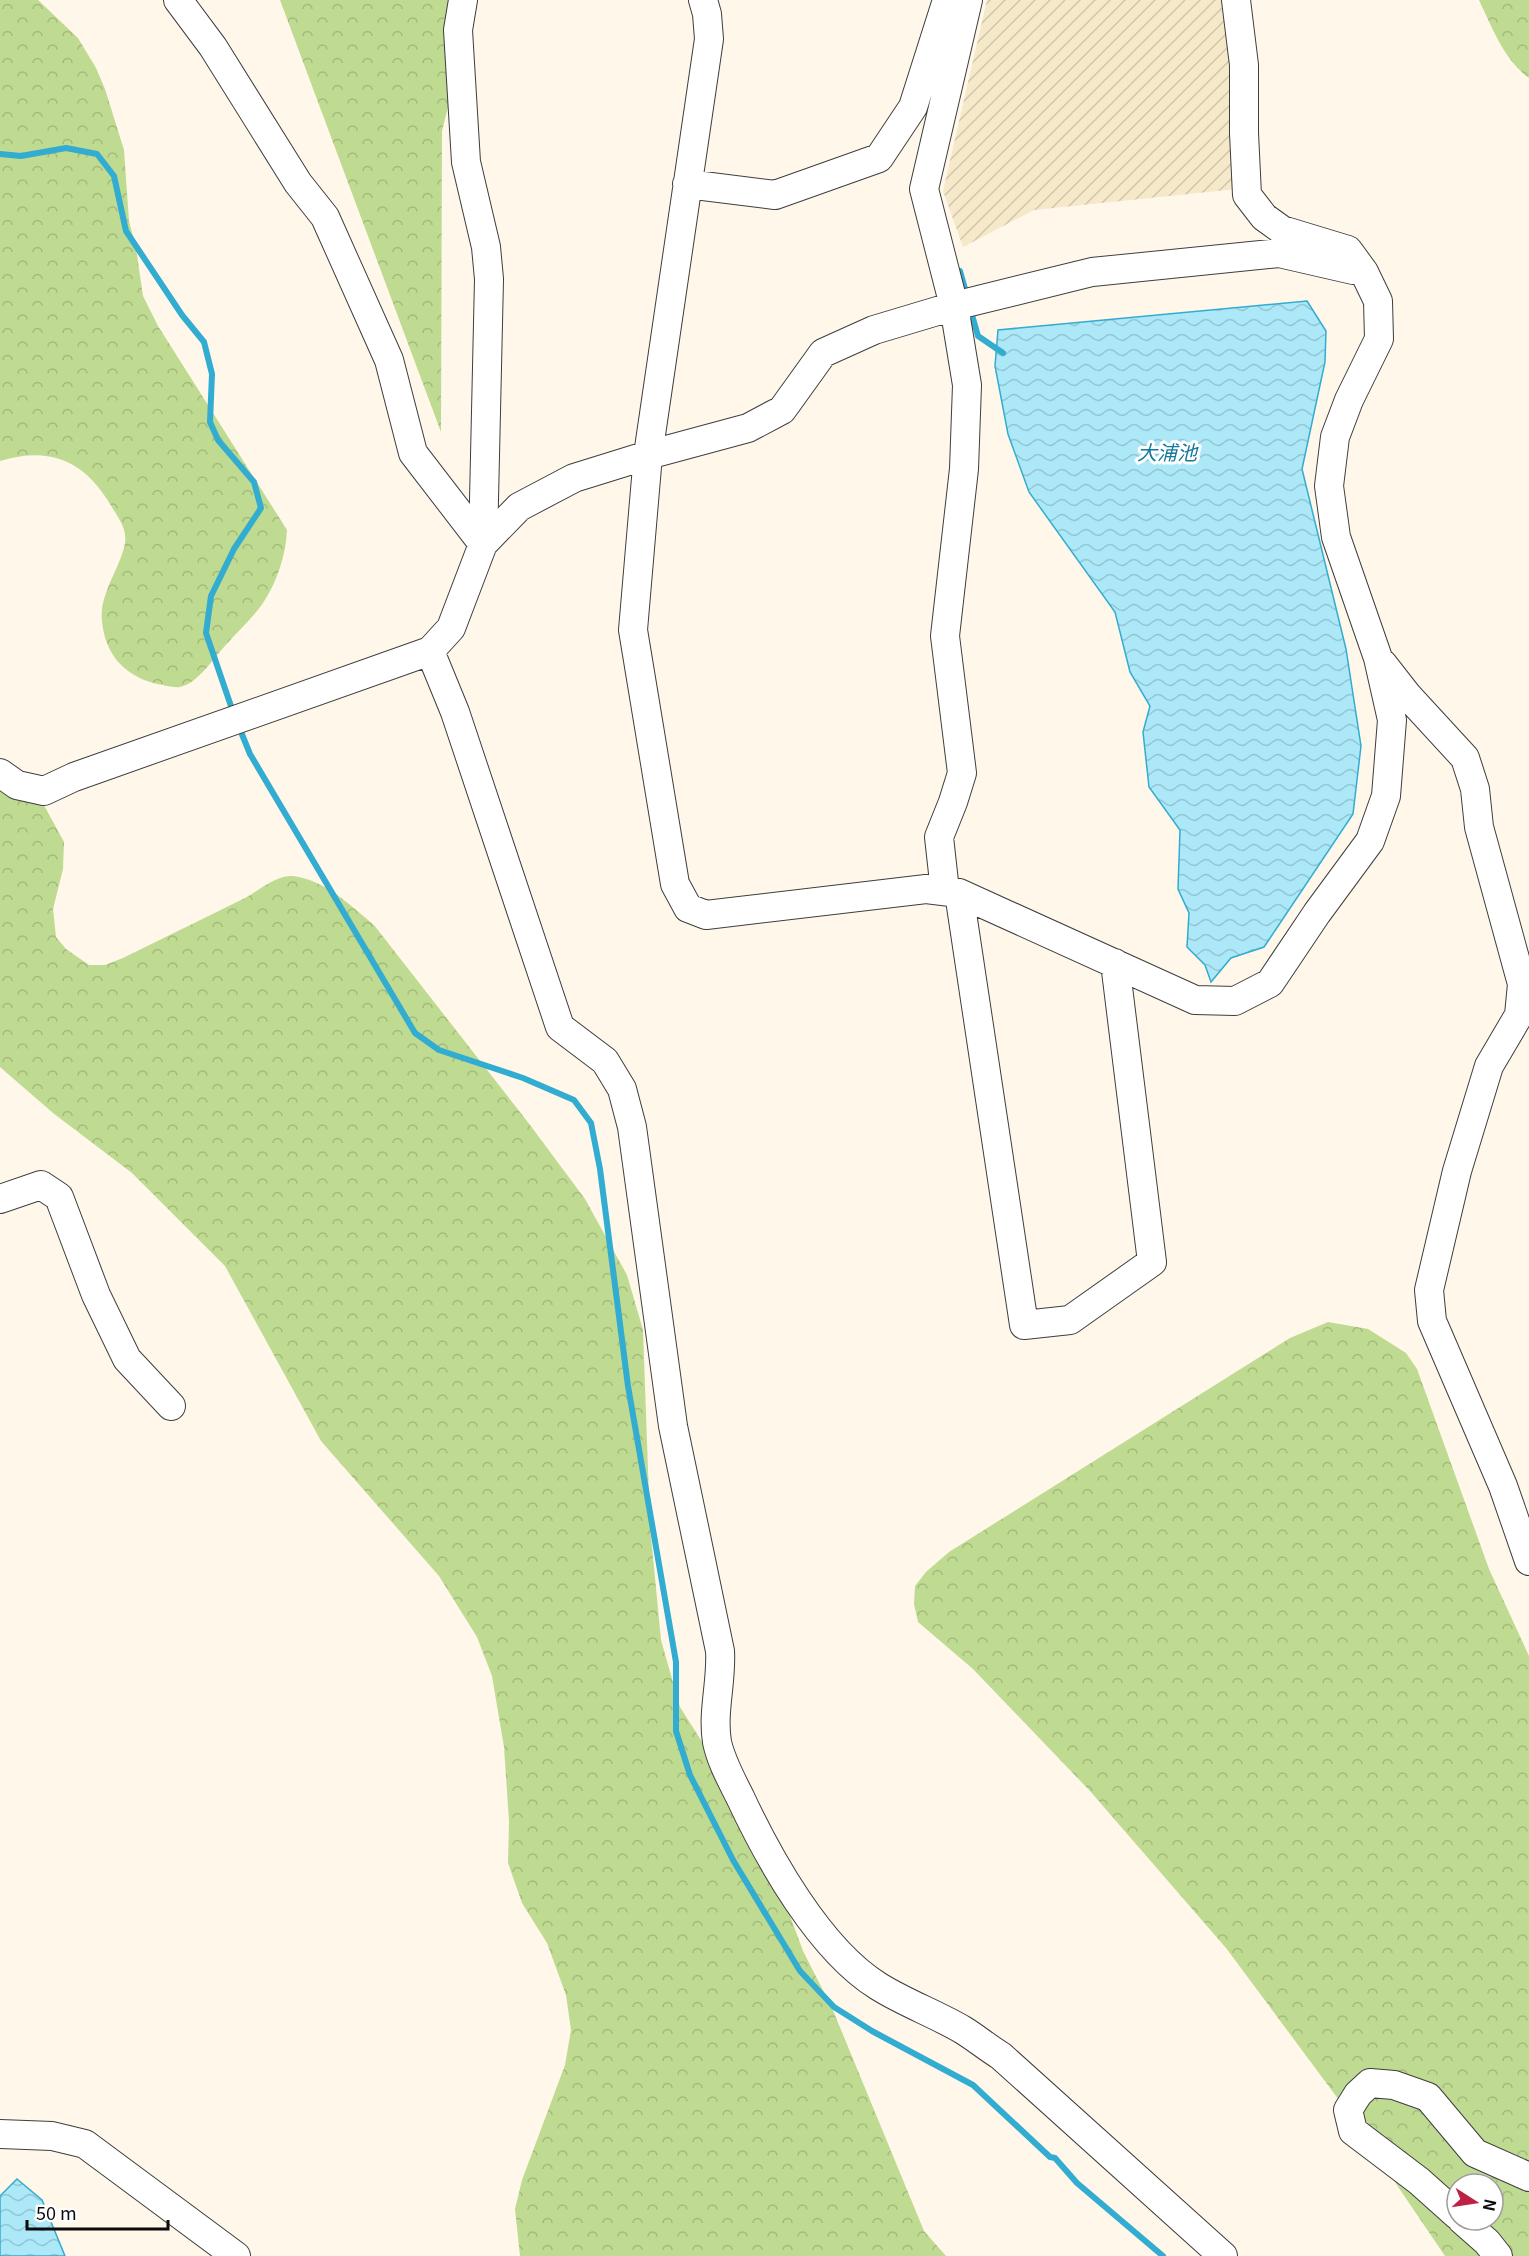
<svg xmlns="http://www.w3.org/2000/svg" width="1529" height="2256" font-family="Georgia,'Noto Sans JP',serif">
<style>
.farmland{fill:url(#farmland-furrows)}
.forest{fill:url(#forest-crowns);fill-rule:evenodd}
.water{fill:url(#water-waves);stroke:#32acd0;stroke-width:1.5}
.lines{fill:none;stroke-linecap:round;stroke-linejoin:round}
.stream{stroke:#32acd0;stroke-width:6}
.minor-casing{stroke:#3e3e3e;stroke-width:30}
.minor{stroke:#fff;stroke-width:28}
.labels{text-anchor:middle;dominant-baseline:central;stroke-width:6;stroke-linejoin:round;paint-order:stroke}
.water-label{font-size:20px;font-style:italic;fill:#137a9e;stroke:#fff}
</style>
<defs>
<pattern id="farmland-furrows" width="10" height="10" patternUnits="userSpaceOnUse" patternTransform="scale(1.5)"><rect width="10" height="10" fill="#f5e9c9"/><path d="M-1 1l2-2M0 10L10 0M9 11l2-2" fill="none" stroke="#d1c6ab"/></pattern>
<pattern id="forest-crowns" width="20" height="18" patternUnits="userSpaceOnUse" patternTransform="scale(1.5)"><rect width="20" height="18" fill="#bfda91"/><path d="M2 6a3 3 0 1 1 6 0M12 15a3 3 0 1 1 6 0" fill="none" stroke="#a3ba7c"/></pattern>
<pattern id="water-waves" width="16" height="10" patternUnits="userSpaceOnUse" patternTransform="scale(1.5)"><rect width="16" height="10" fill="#ace8f7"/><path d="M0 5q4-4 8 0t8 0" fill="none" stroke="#93c6d2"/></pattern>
</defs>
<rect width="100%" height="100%" fill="#fff7e9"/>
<path class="farmland" d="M987,0H1225L1237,189L1034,210L963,247L943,191Z"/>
<path class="forest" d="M0,0H38L78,38L96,68L105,89L124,150L129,221L136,248L143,296L158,326L287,530C286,555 277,582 263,603C252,619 236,633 224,647C212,660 198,683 180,687C173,688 164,685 157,684C125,676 105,655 102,621C99,593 120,570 125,543C127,530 120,520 113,509C87,463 53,445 0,461Z
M280,0H475L442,131L441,432Z
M1479,0H1529V78C1504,60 1492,27 1479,0Z
M0,785L30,797L45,807L64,842L63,869L53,909L56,937L66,949L89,965H105L123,958C163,938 203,919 243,899C257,892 276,875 292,876C324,879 351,906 374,925L530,1125L585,1199L627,1275L643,1330L650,1526L661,1640L680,1707L723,1775L779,1886L803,1951L832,2008L924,2231L946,2256H520L515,2209L522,2180L565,2065L571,2030L566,1995L547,1943L522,1903L508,1863L509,1821L504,1747L492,1676L477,1637L439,1576L321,1441L225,1266L132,1173L53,1113L0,1067Z
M1328,1322L1368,1329L1406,1353L1417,1369L1489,1569L1529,1656V2256H1445L1342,2104L1226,1948L1090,1791L973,1669L918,1622L914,1604L915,1586L926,1572L949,1552L1290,1338ZM1457,2184H1493V2220H1457Z"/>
<path class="water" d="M1307,301L1326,331L1325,362L1302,469L1346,649L1361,746L1353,814L1264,947L1231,958L1211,982L1205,965L1187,947L1189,913L1178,889L1180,830L1149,787L1143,732L1150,706L1130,672L1115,612L1029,492L1008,434L995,366L998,330Z
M17,2179L42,2200L65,2256H0V2196Z"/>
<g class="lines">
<path class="stream" d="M0,154L21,156L66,148L97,154L114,176L126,231L182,315L204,342L212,374L210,422L218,440L254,482L261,508L234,549L211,596L206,633L233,712
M960,271L967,296
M970,308L978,336L1003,353
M239,727L250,754L415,1033L439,1050L523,1078L574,1100L591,1123L600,1169L628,1386L676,1662V1731L690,1775L733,1860L800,1971L834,2007L872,2031L973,2085L1050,2157L1055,2158L1077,2183L1163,2256"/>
<defs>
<path id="minor" d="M178,0L213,47L298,183L325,217L389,360L413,453L483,544
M463,0L458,30L466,162L486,247L489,279L483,544
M703,0L707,14L709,39L648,455L633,630L675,884L688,908L706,915L926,889L959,893L1195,1000L1235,1001L1270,983L1317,913L1370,841L1386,796L1392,720L1378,658L1336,537L1329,486L1335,437L1349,400L1379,339L1378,301L1364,272L1348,250L1282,230L1264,217L1247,195L1244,133V65L1236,0
M687,184L775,195L879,158L913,107L947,0
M430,651L455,712L560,1027L605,1061L622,1089L632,1127L673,1426L720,1651C722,1681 712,1712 717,1742C721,1761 731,1779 740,1797C769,1859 819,1949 878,1986C905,2003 936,2014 963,2030C976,2038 988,2048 1001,2056L1223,2256
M1383,664L1408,696L1465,758L1475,789L1479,827L1522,984L1519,1015L1489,1066L1457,1171L1429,1290L1432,1321L1503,1486L1529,1561
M0,773L17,785L44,791L74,777L430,651L451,628L483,544L519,507L574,478L648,455L748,428L782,410L823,353L874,330L954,306L1092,272L1279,253L1353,270
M945,891L939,837L953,802L962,773L945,636L964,469L967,385L954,306L924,189L968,0
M959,893L1024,1325L1070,1320L1152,1262L1115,963
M0,1199L41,1185L59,1197L96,1295L127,1359L171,1406
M0,2134L52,2136L85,2144L236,2256
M1457,2215L1419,2181L1353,2131L1348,2110L1358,2094L1370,2083L1394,2085L1428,2097L1475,2153L1529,2177
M1462,2220L1487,2242L1498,2256"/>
</defs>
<use href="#minor" class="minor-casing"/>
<use href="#minor" class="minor"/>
</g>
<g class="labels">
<g class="water-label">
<text x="1167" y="451">大浦池</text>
</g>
</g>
<g transform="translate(1475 2202) rotate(102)"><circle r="28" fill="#ffffff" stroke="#9d9d9d" stroke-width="1.5"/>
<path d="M0-4.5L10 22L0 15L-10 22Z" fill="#bd2143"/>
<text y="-9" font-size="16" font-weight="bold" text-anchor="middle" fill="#0b0b0b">N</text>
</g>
<path d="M27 2220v9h141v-9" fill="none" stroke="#0b0b0b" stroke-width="3"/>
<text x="36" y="2220" font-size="18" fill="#0b0b0b" stroke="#ffffff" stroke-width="4.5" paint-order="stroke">50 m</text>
</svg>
